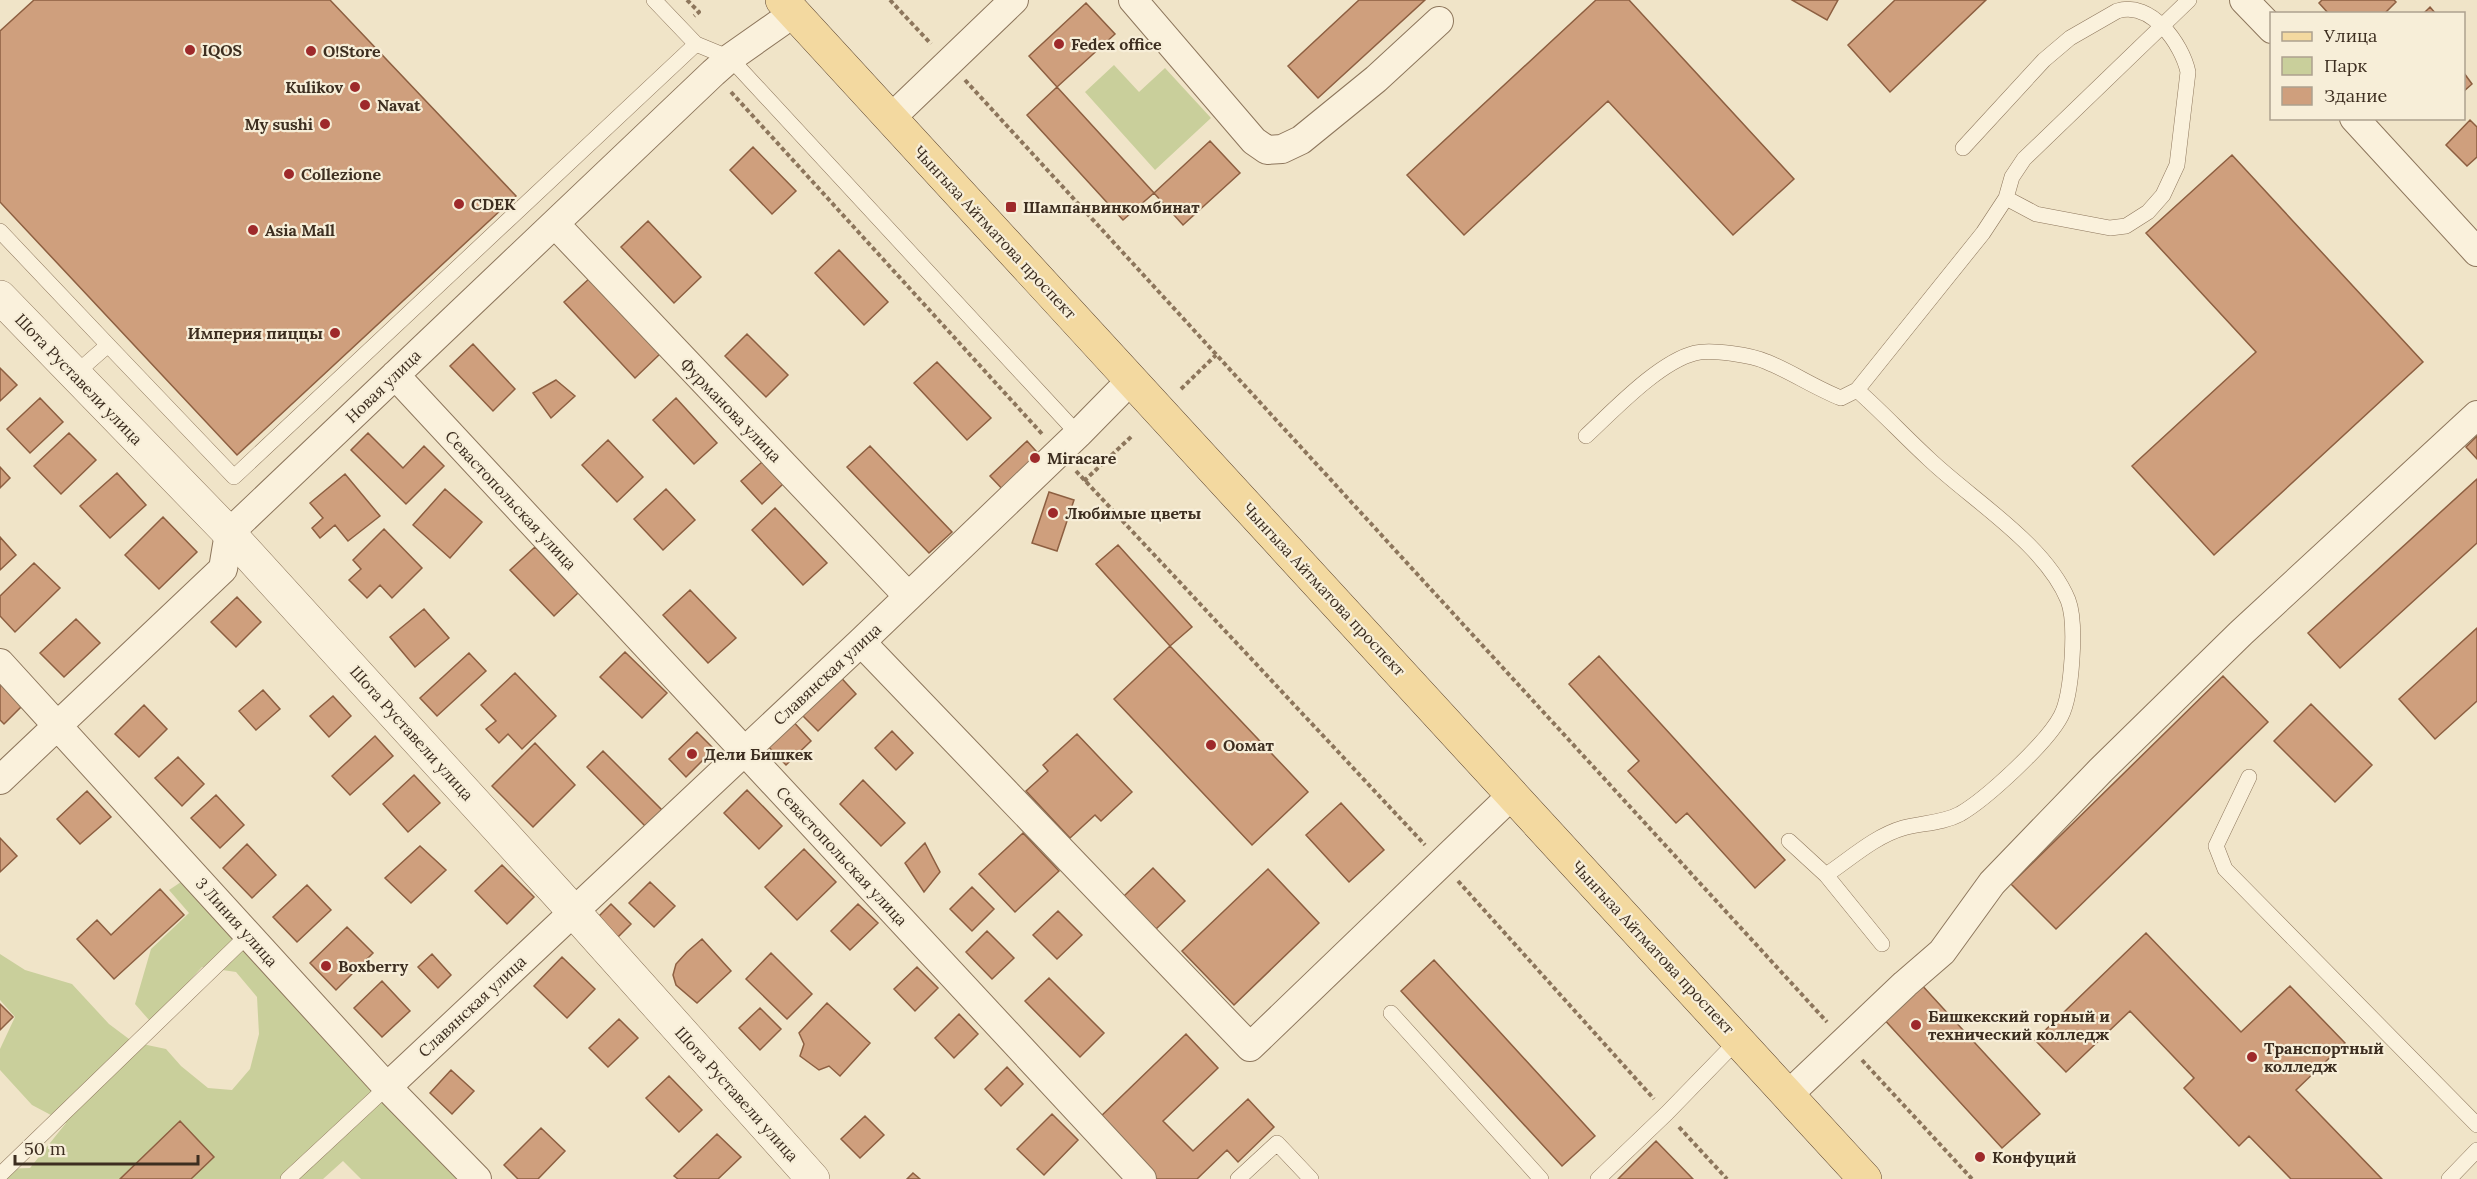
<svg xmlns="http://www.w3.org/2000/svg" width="2477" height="1179" font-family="Lora,serif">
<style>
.green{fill:#c9cf9b}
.building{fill:#cf9f7d;stroke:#8d5f41;stroke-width:1.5}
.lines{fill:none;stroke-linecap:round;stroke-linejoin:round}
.service-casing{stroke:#8d765c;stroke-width:16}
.minor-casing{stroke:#8d765c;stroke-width:30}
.tertiary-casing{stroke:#8d765c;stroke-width:34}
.primary-casing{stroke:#5b4430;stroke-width:34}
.path{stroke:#8d765c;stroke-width:4;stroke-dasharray:4.5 3;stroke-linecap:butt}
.service{stroke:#faf1dc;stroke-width:15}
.minor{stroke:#faf1dc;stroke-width:28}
.tertiary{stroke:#faf1dc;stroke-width:33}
.primary{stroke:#f3d9a0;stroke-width:33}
.poi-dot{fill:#9e2a2b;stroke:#f7eed8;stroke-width:2}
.labels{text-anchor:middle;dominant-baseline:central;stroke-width:4.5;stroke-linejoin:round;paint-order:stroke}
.poi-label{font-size:16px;font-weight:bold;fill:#3d2e20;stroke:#f7eed8;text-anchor:start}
.street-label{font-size:16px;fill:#3d2e20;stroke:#f7eed8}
</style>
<rect width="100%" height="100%" fill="#f0e4c8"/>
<path class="green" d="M1114,65L1139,92L1165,68L1211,118L1155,170L1085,92Z
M181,882L457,1179H361L343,1161L323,1179H0V1169L30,1168L66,1123L32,1105L0,1070V1049L15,1017L0,1000V954L25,970L72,984L109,1024L133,1042L166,1049L181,1066L208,1088L232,1090L250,1069L259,1034L257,997L236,972L202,967L168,1004L149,1020L135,1004L151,949L189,913L169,890Z"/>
<path class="building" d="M34,0H330L516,196L237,455L0,202V31Z
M1359,0H1425L1318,98L1288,66Z
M1596,0H1629L1794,179L1733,235L1608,101L1464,235L1407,175Z
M1792,0H1838L1827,20Z
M1895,0H1986L1890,92L1848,45Z
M2322,0H2394L2396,2L2384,14H2329L2319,3Z
M1086,3L1115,34L1057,87L1029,56Z
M2430,7L2436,14H2423Z
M2464,73L2472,84L2464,91Z
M1057,87L1154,193L1123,220L1027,115Z
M2470,120L2477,127V157L2467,166L2446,145Z
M1210,141L1240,173L1183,225L1154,193Z
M753,147L796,191L772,214L730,170Z
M2232,155L2423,362L2214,555L2132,466L2256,352L2146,233Z
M648,221L701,277L674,303L621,247Z
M839,250L888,302L864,325L815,273Z
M591,277L662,352L635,378L564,302Z
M747,334L788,375L766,397L725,356Z
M473,344L515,389L493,411L450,366Z
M937,362L991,418L967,440L914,383Z
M0,368L17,385L0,401Z
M556,380L575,396L551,418L533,393Z
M40,398L63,422L30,453L7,429Z
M676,398L717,443L694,464L653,420Z
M69,433L96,460L61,494L34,466Z
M368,433L403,468L424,446L444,466L406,504L351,450Z
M2477,436V459L2466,447Z
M608,440L643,477L617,502L582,465Z
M1027,441L1044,460L1007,494L990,476Z
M870,446L952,532L929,553L847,467Z
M762,462L783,484L762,504L741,481Z
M0,467L10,478L0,488Z
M117,473L146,505L110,538L80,506Z
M345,474L380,516L348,541L335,525L320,538L312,528L323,518L310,503Z
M2477,479V543L2340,668L2308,633Z
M445,489L482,522L450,558L413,525Z
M666,489L695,520L663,550L634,519Z
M1049,492L1074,500L1057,551L1032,543Z
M775,508L827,563L803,585L752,530Z
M163,517L197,552L159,589L125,555Z
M384,529L422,568L392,598L380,585L367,598L349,580L361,569L353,560Z
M0,537L16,555L0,570Z
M1118,545L1192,627L1170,646L1096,564Z
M535,547L578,593L554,616L510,570Z
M34,563L60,588L15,632L0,616V596Z
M690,590L736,638L708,663L663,615Z
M237,597L261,622L236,647L211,622Z
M424,609L449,638L415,667L390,637Z
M76,619L100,643L64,677L40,653Z
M2477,628V701L2435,739L2399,699Z
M1170,646L1308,792L1252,845L1114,699Z
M625,652L667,693L642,718L600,677Z
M469,653L486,671L437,716L420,698Z
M1599,656L1785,860L1755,888L1687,813L1676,823L1628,771L1639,761L1569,684Z
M835,671L856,694L818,731L796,709Z
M515,673L556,716L522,749L508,734L499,743L486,729L496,721L481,705Z
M2223,676L2268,722L2056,929L2011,884Z
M0,681L26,702L4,724L0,720Z
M263,690L280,709L256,730L239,711Z
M333,696L351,716L329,737L310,716Z
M2311,704L2372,765L2335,802L2274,741Z
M144,705L167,729L139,757L115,734Z
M789,717L811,741L786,765L763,741Z
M892,731L913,753L896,770L875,748Z
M697,732L714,749L686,777L669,759Z
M1077,734L1132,792L1101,821L1095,815L1070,838L1026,791L1048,771L1043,765Z
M375,736L393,756L350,795L332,776Z
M535,743L575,785L533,827L492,786Z
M603,751L662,810L645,826L587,767Z
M178,757L204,784L182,806L155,778Z
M414,775L440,803L408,832L383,804Z
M863,780L905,823L881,846L840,804Z
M747,790L782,826L759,849L724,813Z
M87,791L111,817L80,844L57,819Z
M216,795L244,825L220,848L191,818Z
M1341,803L1384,850L1349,882L1306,835Z
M1023,833L1059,871L1015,912L979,874Z
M0,838L17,856L0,872Z
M925,843L940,872L924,892L905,863Z
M247,844L276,875L252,898L223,868Z
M420,846L446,870L411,903L385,878Z
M804,849L836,882L797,920L765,887Z
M502,865L534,897L507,924L475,891Z
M1153,868L1185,901L1156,929L1124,896Z
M1268,869L1319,923L1234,1005L1182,951Z
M650,882L675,906L654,927L629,903Z
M307,885L331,910L297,942L273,917Z
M972,887L994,909L972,931L950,909Z
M160,889L184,915L114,979L77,939L97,920L111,935Z
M611,904L631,924L616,939L596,919Z
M858,904L878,923L850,950L831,931Z
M1058,911L1082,935L1057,959L1033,935Z
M347,927L373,953L336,990L310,963Z
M987,931L1014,958L992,979L966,952Z
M2146,933L2241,1032L2290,986L2345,1043L2296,1090L2382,1179H2291L2249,1136L2239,1146L2184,1088L2194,1078L2130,1011L2066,1072L2035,1040Z
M702,939L731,971L697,1003L676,985L673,975L676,964L687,952Z
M771,953L812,994L787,1019L746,979Z
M432,954L451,975L438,988L418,967Z
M562,957L595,989L567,1018L534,986Z
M1434,960L1595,1136L1562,1166L1401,991Z
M917,967L938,988L915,1011L894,989Z
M1049,978L1104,1033L1080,1057L1025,1001Z
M382,981L410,1011L382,1037L354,1008Z
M1919,982L2040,1114L2002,1148L1881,1016Z
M827,1003L870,1043L840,1076L829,1066L819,1070L800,1056L804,1044L799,1033Z
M0,1004L13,1017L0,1030Z
M760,1008L781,1029L760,1050L739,1028Z
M959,1014L978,1034L954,1058L935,1038Z
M619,1019L638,1038L608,1067L589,1048Z
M1186,1034L1218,1068L1163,1121L1193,1151L1248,1099L1274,1127L1238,1162L1227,1150L1197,1179H1151L1096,1121Z
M1007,1067L1023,1084L1001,1106L985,1089Z
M451,1070L474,1091L452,1114L430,1093Z
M669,1076L702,1110L679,1132L646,1098Z
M1052,1114L1078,1140L1044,1175L1017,1149Z
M865,1116L884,1135L860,1158L841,1139Z
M180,1121L214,1157L191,1179H120Z
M541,1128L565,1151L538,1179H518L504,1165Z
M717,1134L741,1157L718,1179H678L674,1176Z
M1656,1141L1693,1179H1618Z
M913,1173L920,1179H907Z"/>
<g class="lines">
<defs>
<path id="service" d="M654,0L696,44L730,58L1078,434
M1963,148L2044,60L2070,38L2117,11C2151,0 2182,44 2188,72L2177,165L2163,195L2148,212L2126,226L2110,228L2036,214L2006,198
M0,231L108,345L75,374
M108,345L234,477L696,44
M1586,436C1614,410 1659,362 1695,353C1711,349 1752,355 1767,362C1792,372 1815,388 1841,398L1857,390L1983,233L2006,198L2012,177L2024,159L2189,0
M2249,777L2216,846L2225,869L2477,1125
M1789,841L1826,875L1882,944
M1826,875C1850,859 1875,836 1903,828C1922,823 1943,823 1960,814C1986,799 2047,743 2061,716C2072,695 2077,623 2068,600C2045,544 1972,500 1929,459C1904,436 1882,412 1857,390
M1391,1013L1541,1179
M0,1175L248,935
M288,1179L387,1087
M1238,1179L1277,1143L1311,1179
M1598,1179L1667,1113L1738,1040
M2449,1179L2477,1150"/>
<path id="minor" d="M1133,0L1254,141L1267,150L1282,149L1301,140L1376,79L1439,21
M2244,0L2272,29
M891,118L1014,0
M2354,118L2477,252
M555,224L908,596
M395,375L1142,1179
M861,642L1250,1047L1513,794
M0,663L387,1087L477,1179
M0,780L223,569L229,533L713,73L730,58L794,13
M387,1087L861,642L1078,434L1131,380
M1788,1095L1905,984L1942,952L1992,883L2101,770L2241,633L2477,415"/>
<path id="tertiary" d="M0,297L229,533L557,893L813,1179"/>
<path id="primary" d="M782,0L1865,1179"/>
</defs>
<use href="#service" class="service-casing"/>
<use href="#minor" class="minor-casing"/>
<use href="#tertiary" class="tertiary-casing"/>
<use href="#primary" class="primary-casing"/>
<path class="path" d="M687,0L699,12L694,16
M890,0L931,44
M965,80L1827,1022
M731,92L1043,435
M1181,389L1216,355
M1076,471L1425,845
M1084,481L1133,435
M1458,881L1654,1099
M1862,1060L1972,1179
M1679,1127L1727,1179"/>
<use href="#service" class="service"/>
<use href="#minor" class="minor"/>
<use href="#tertiary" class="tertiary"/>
<use href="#primary" class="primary"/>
</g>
<g class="poi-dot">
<circle cx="1059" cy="44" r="6"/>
<circle cx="190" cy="50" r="6"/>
<circle cx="311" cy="51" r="6"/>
<circle cx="355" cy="87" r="6"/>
<circle cx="365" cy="105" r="6"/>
<circle cx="325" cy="124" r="6"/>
<circle cx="289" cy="174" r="6"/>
<circle cx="459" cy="204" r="6"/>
<rect x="1005" y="201" width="12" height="12" rx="3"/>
<circle cx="253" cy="230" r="6"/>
<circle cx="335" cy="333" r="6"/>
<circle cx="1035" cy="458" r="6"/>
<circle cx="1053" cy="513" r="6"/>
<circle cx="1211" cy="745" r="6"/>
<circle cx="692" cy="754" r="6"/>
<circle cx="326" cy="966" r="6"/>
<circle cx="1916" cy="1025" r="6"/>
<circle cx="2252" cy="1057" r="6"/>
<circle cx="1980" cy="1157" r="6"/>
</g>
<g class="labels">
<g class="poi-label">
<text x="1071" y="44">Fedex office</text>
<text x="202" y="50">IQOS</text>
<text x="323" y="51">O!Store</text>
<text x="343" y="87" text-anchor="end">Kulikov</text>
<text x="377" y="105">Navat</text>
<text x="313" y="124" text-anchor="end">My sushi</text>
<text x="301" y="174">Cоllezione</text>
<text x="471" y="204">CDEK</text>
<text x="1023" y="207">Шампанвинкомбинат</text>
<text x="265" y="230">Asia Mall</text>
<text x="323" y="333" text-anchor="end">Империя пиццы</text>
<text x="1047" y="458">Miracare</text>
<text x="1065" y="513">Любимые цветы</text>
<text x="1223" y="745">Оомат</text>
<text x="704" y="754">Дели Бишкек</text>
<text x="338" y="966">Boxberry</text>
<text x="1928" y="1016">Бишкекский горный и<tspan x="1928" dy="18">технический колледж</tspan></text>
<text x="2264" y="1048">Транспортный<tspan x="2264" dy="18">колледж</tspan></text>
<text x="1992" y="1157">Конфуций</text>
</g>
<g class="street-label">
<text transform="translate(995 232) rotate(47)">Чынгыза Айтматова проспект</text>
<text transform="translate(79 379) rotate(46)">Шота Руставели улица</text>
<text transform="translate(383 386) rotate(-44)">Новая улица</text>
<text transform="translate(731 410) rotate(46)">Фурманова улица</text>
<text transform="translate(511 500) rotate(47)">Севастопольская улица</text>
<text transform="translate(1324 589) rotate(47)">Чынгыза Айтматова проспект</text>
<text transform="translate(827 674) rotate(-43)">Славянская улица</text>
<text transform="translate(412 733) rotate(48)">Шота Руставели улица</text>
<text transform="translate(842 856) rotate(47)">Севастопольская улица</text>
<text transform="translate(237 922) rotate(48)">3 Линия улица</text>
<text transform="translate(1653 947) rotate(47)">Чынгыза Айтматова проспект</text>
<text transform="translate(472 1006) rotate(-43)">Славянская улица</text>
<text transform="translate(737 1094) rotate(48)">Шота Руставели улица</text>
</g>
</g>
<rect x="2270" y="12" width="195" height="108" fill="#f7eed8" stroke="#ada18e" stroke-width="1.5"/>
<rect x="2282" y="32" width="30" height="9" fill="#f3d9a0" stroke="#ada18e" stroke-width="1.5"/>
<text x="2324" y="42" font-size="18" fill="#3d2e20">Улица</text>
<rect x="2282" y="57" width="30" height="18" fill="#c9cf9b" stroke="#ada18e" stroke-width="1.5"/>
<text x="2324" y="72" font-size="18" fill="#3d2e20">Парк</text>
<rect x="2282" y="87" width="30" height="18" fill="#cf9f7d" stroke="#ada18e" stroke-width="1.5"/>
<text x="2324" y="102" font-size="18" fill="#3d2e20">Здание</text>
<path d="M15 1155v9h183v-9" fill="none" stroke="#3d2e20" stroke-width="3"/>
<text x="24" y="1155" font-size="18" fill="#3d2e20" stroke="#f7eed8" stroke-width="4.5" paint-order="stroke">50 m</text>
</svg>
